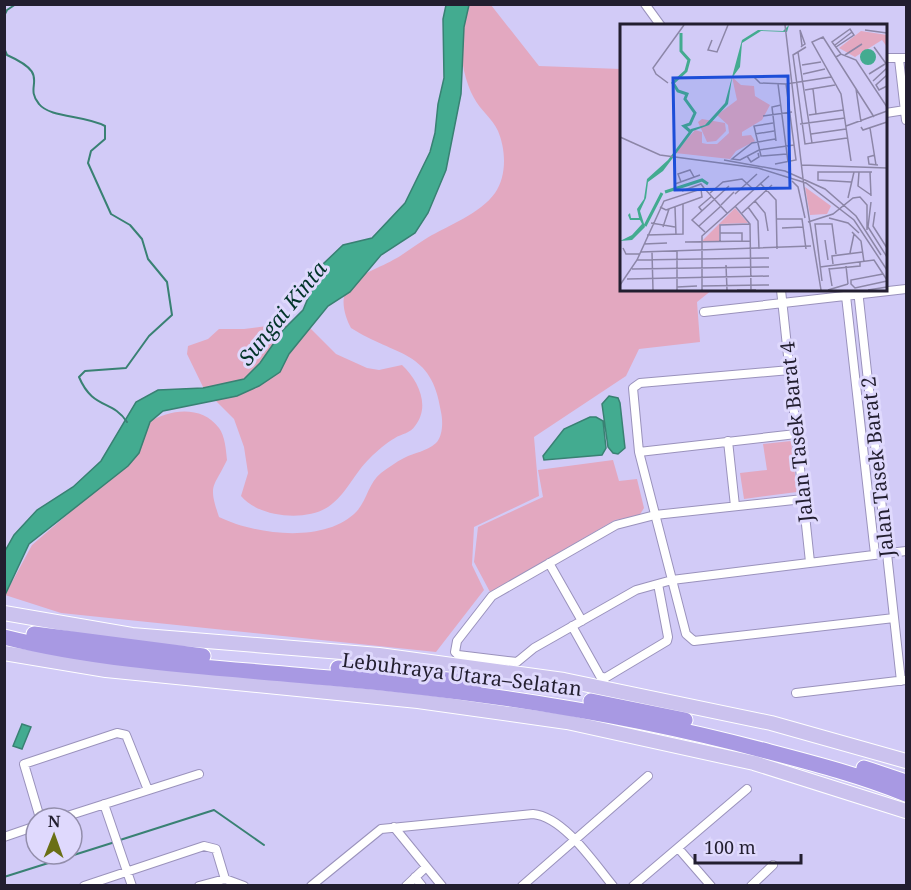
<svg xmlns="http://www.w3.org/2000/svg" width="911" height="890" font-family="'Noto Serif',serif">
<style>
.green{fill:#e3a8c0}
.water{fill:#43ab90;stroke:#398173;stroke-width:1.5}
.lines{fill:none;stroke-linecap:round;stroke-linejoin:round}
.stream{stroke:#398173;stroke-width:2}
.street-casing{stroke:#9a92bc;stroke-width:10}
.primary-casing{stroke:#fff;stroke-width:16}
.highway-casing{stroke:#fff;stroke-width:17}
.street{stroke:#fff;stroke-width:8}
.primary{stroke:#cbc2ee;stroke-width:14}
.highway{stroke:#a899e3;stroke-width:15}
.labels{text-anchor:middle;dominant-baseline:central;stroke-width:6;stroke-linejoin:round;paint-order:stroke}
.street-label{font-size:20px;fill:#221e2f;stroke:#dfd9fd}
.water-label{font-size:21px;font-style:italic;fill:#013328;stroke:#dfd9fd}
.inset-river{fill:none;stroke:#43ab90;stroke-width:3}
.inset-road{fill:none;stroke:#8c86a7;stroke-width:1.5}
.view{fill:#1d4ed8;fill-opacity:0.15;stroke:#1d4ed8;stroke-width:3}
.inset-edge{fill:none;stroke:#221e2f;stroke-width:3}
</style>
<rect width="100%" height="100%" fill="#d2cbf7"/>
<path class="green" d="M466,5H491L539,66L621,69L622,290H712L697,302L700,342L639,349L626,376L534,437L539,496L474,527L472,565L484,590L436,652L61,613L5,595L32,545L68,514L149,422C170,409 202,405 219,428C225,436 226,450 227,460C213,489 208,484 219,517C256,535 326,544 357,511C367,500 369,482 381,473C388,468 396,462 404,458C415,452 426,452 436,443C443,436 443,421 441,412C432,349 396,357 351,328C346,319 341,304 345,293C351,276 378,269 393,260C405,254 415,245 427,238C449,225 480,214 495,193C507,176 506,150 498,131C493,119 480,110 474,98C459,71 458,33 466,5Z
M282,324L309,327L336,354L367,368L379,370L402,365C418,380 431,406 415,426C411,433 401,434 395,438C386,443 377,451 370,458C354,473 347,494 328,507C305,522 258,517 241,496L248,473L244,447L234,419L204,389L187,354L188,346L208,339L219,329H244Z
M791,441L797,492L744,499L740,473L767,470L763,444Z
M613,460L619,481L637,479L644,508L639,516L615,520L490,592L474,562L478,527L543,497L538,470Z"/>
<path class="water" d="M446,5H469L464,27L461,94L446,170L428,213L415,233L381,255L350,292L328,306L289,354L280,372L259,386L237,396L163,411L150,422L139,453L128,466L29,544L5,595V551L14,535L37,510L73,487L101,461L136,402L158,390L203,388L244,379L260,363L283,330L303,310L322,265L343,245L372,238L405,203L430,152L435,133L438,104L444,78L443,19Z
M609,396L618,398L620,403L625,448L618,454L613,453L608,447L602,404Z
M590,417H596L603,421L606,448L602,455L544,460L543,456L564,429Z
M22,724L31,727L22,749L13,746Z"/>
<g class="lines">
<path class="stream" d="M4,16L7,10L16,4
M4,48L7,55C54,76 22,84 39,104C50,118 85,115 105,126V139L91,151L88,163L111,214L130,225L142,239L148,259L167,282L172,315L149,336L126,368L85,371L79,377C93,410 112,399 127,422
M120,840L214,810L264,845
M4,877L115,842"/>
<defs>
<path id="street" d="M645,4L661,26
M886,58H906
M899,59L906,120
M886,113L905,110
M781,290L810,562
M858,290L901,681
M846,296L875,554
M704,312L906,289
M790,370L640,383L633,388L639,452L686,634L694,641L894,618
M728,441L735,506
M639,452L796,434
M803,499L655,515L616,525L492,596L457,641L455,652L458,655L517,662L534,648L636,590L672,580L906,551
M549,563L582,621
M572,626L600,676L605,678L667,641L668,637L658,584
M796,693L906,680
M104,804L132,886
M40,818L24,764L117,733L126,735L148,790
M61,818L199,774
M394,827L442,886
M4,837L36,826
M678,848L711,886
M415,877L422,886
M84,886L204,846L216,849L225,879
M199,886L225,879L244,886
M311,886L381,829L533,814C564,817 594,863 613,886
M406,886L426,867
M522,886L648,776
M633,886L747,789
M751,886L773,865"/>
<path id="primary" d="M4,613L132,635L379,655L564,680L771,723L906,761
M4,653L106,670L418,701L567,722L754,763L906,811"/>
<path id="highway" d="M34,634L203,656
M4,637C106,663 225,668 329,678C478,691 625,713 770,752C816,764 862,776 906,794
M338,668L475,683
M591,701L685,720
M864,768L906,782"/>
</defs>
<use href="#street" class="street-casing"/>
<use href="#primary" class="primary-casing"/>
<use href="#highway" class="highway-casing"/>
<use href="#street" class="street"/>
<use href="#primary" class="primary"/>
<use href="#highway" class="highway"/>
</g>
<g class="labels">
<g class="street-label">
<text transform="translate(796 432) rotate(-96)">Jalan Tasek Barat 4</text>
<text transform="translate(877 467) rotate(-96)">Jalan Tasek Barat 2</text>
<text transform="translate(462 674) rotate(7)">Lebuhraya Utara–Selatan</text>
</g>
<g class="water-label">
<text transform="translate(282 313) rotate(-51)">Sungai Kinta</text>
</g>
</g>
<g transform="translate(620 24)">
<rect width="267" height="267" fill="#d2cbf7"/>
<path d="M241,7L267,11V23L262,16L235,33L219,24ZM112,53L121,61L134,62L135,72L150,81L142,96L122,108V112L131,111L135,117L116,127L110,135L55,129L75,106L82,108V119L87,120H97L109,109L108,101L97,91L117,76ZM82,95L105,99L106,107L96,117L87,118L78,98ZM185,163L211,182L207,190L190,191ZM115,184L128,199L100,200L99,217H82Z" fill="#e3a8c0"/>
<path d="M169,1L167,8L141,7L122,19L120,43L112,54L108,80L89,101L73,107L43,147L28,158L26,174L20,187L25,203L12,216L0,217L12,211L22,200L20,196H10L8,191L10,189L11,194H19L17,185L24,175L27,155L48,136L71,105L85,101L105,79L122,16L138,6L163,7ZM240 33a8 8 0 1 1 16 0a8 8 0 1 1-16 0Z" fill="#43ab90"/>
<path class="inset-river" d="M61,9V27L69,36L66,47L53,59L58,67L67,70L65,75L75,89L70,100L64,102L71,108M45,168L82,156L88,160M25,202L42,169"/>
<path class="inset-road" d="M165,1L184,163L201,266M245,6L267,9M92,16L88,26L97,28L108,1M215,21L232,8M181,23L182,22L185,20L180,6L182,22M186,23L173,31L185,120L227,114M216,23L234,11L230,5L212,18L221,30M254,23L267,41M178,28L192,119M225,31L242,20M216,33L221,30L236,36L267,83M182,41L201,38M183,50L205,45M249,50L265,40M267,51L256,61L259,66L267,62M134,53L140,59L166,60L211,53M253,57L267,44M48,59L36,50L33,44L64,1M158,60L168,138M193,65L196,90M236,65L241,98M185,66L215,61M189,91L223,86M143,92L172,88M153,99L134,102L141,132L167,130M180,100L225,94M226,102L267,87M241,103L243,106L267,98M250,104L256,141M135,110L154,107M191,110L226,105M0,113L40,131L138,144L186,159L234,196L267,246M155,115L132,119L112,135L120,136L139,126L174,121M156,117L152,83L161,81M255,131L248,133L249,140L258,141M127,132L131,138L139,133L138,129M104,136L165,147L205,165L236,192L261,231M231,137L221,70L192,18L203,13L254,93M155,140L176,136L166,60M182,141L267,144M239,148L238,162L251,171M250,148L251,172M172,157L178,163L185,194M61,158L58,150L70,146L74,153M231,158L198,156V148H252M140,159L156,176L157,225M55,160L80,151M62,167L81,160L84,164M90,169L103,158L122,155L133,165M115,170L137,150M228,174L234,148M135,177L145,189L148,207M251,178L248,203L267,233M101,181L114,168M115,182L130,200L131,266M40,183L46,186L82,173L81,165M55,183L56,211M128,183L138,197L139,225M82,187L79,183L92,172M255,188L253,202L267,224M122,189L152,161M209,194L228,199L239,209M157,195H182L186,225M188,198L213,190L233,174L240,173L247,181V206M31,199L55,203M79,202L101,182M43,203L49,185M162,204L183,203M85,208L72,196L109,162M232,208L241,217L244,238M100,209H122V217M27,211L63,210V180M205,216L208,236M100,217V201L130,200M65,218L130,217M24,220L47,219M3,224L6,230H20M57,227V266M21,228L191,222M32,228L33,266M230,229L234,210M17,236L149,234M213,240L212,232L243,228M106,241L107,266M226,242L228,260M200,243L254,236L267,256M209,244L212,262M12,245L149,243M209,245L240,242V238M263,250L231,256V260L235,264L267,257M7,255L149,252M202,257L195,200H212L216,230M0,261L17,236L44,177L84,164L107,189M82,262L149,261M57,263L77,262M82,266V212L149,152M117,266H136M208,266L228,260M248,266L267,263"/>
<path class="view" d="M168,52L170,164L55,166L53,54Z"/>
<rect width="267" height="267" class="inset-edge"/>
</g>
<rect width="911" height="890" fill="none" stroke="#221e2f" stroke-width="12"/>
<g transform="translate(54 836) rotate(1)"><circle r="28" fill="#dfd9fd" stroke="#938eab" stroke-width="1.5"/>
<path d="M0-4.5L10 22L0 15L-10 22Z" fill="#6a6f15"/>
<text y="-9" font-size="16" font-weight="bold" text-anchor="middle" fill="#221e2f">N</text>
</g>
<path d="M695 854v9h106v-9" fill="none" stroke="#221e2f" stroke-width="3"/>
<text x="704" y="854" font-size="18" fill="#221e2f" stroke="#dfd9fd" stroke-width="4.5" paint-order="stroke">100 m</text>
</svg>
